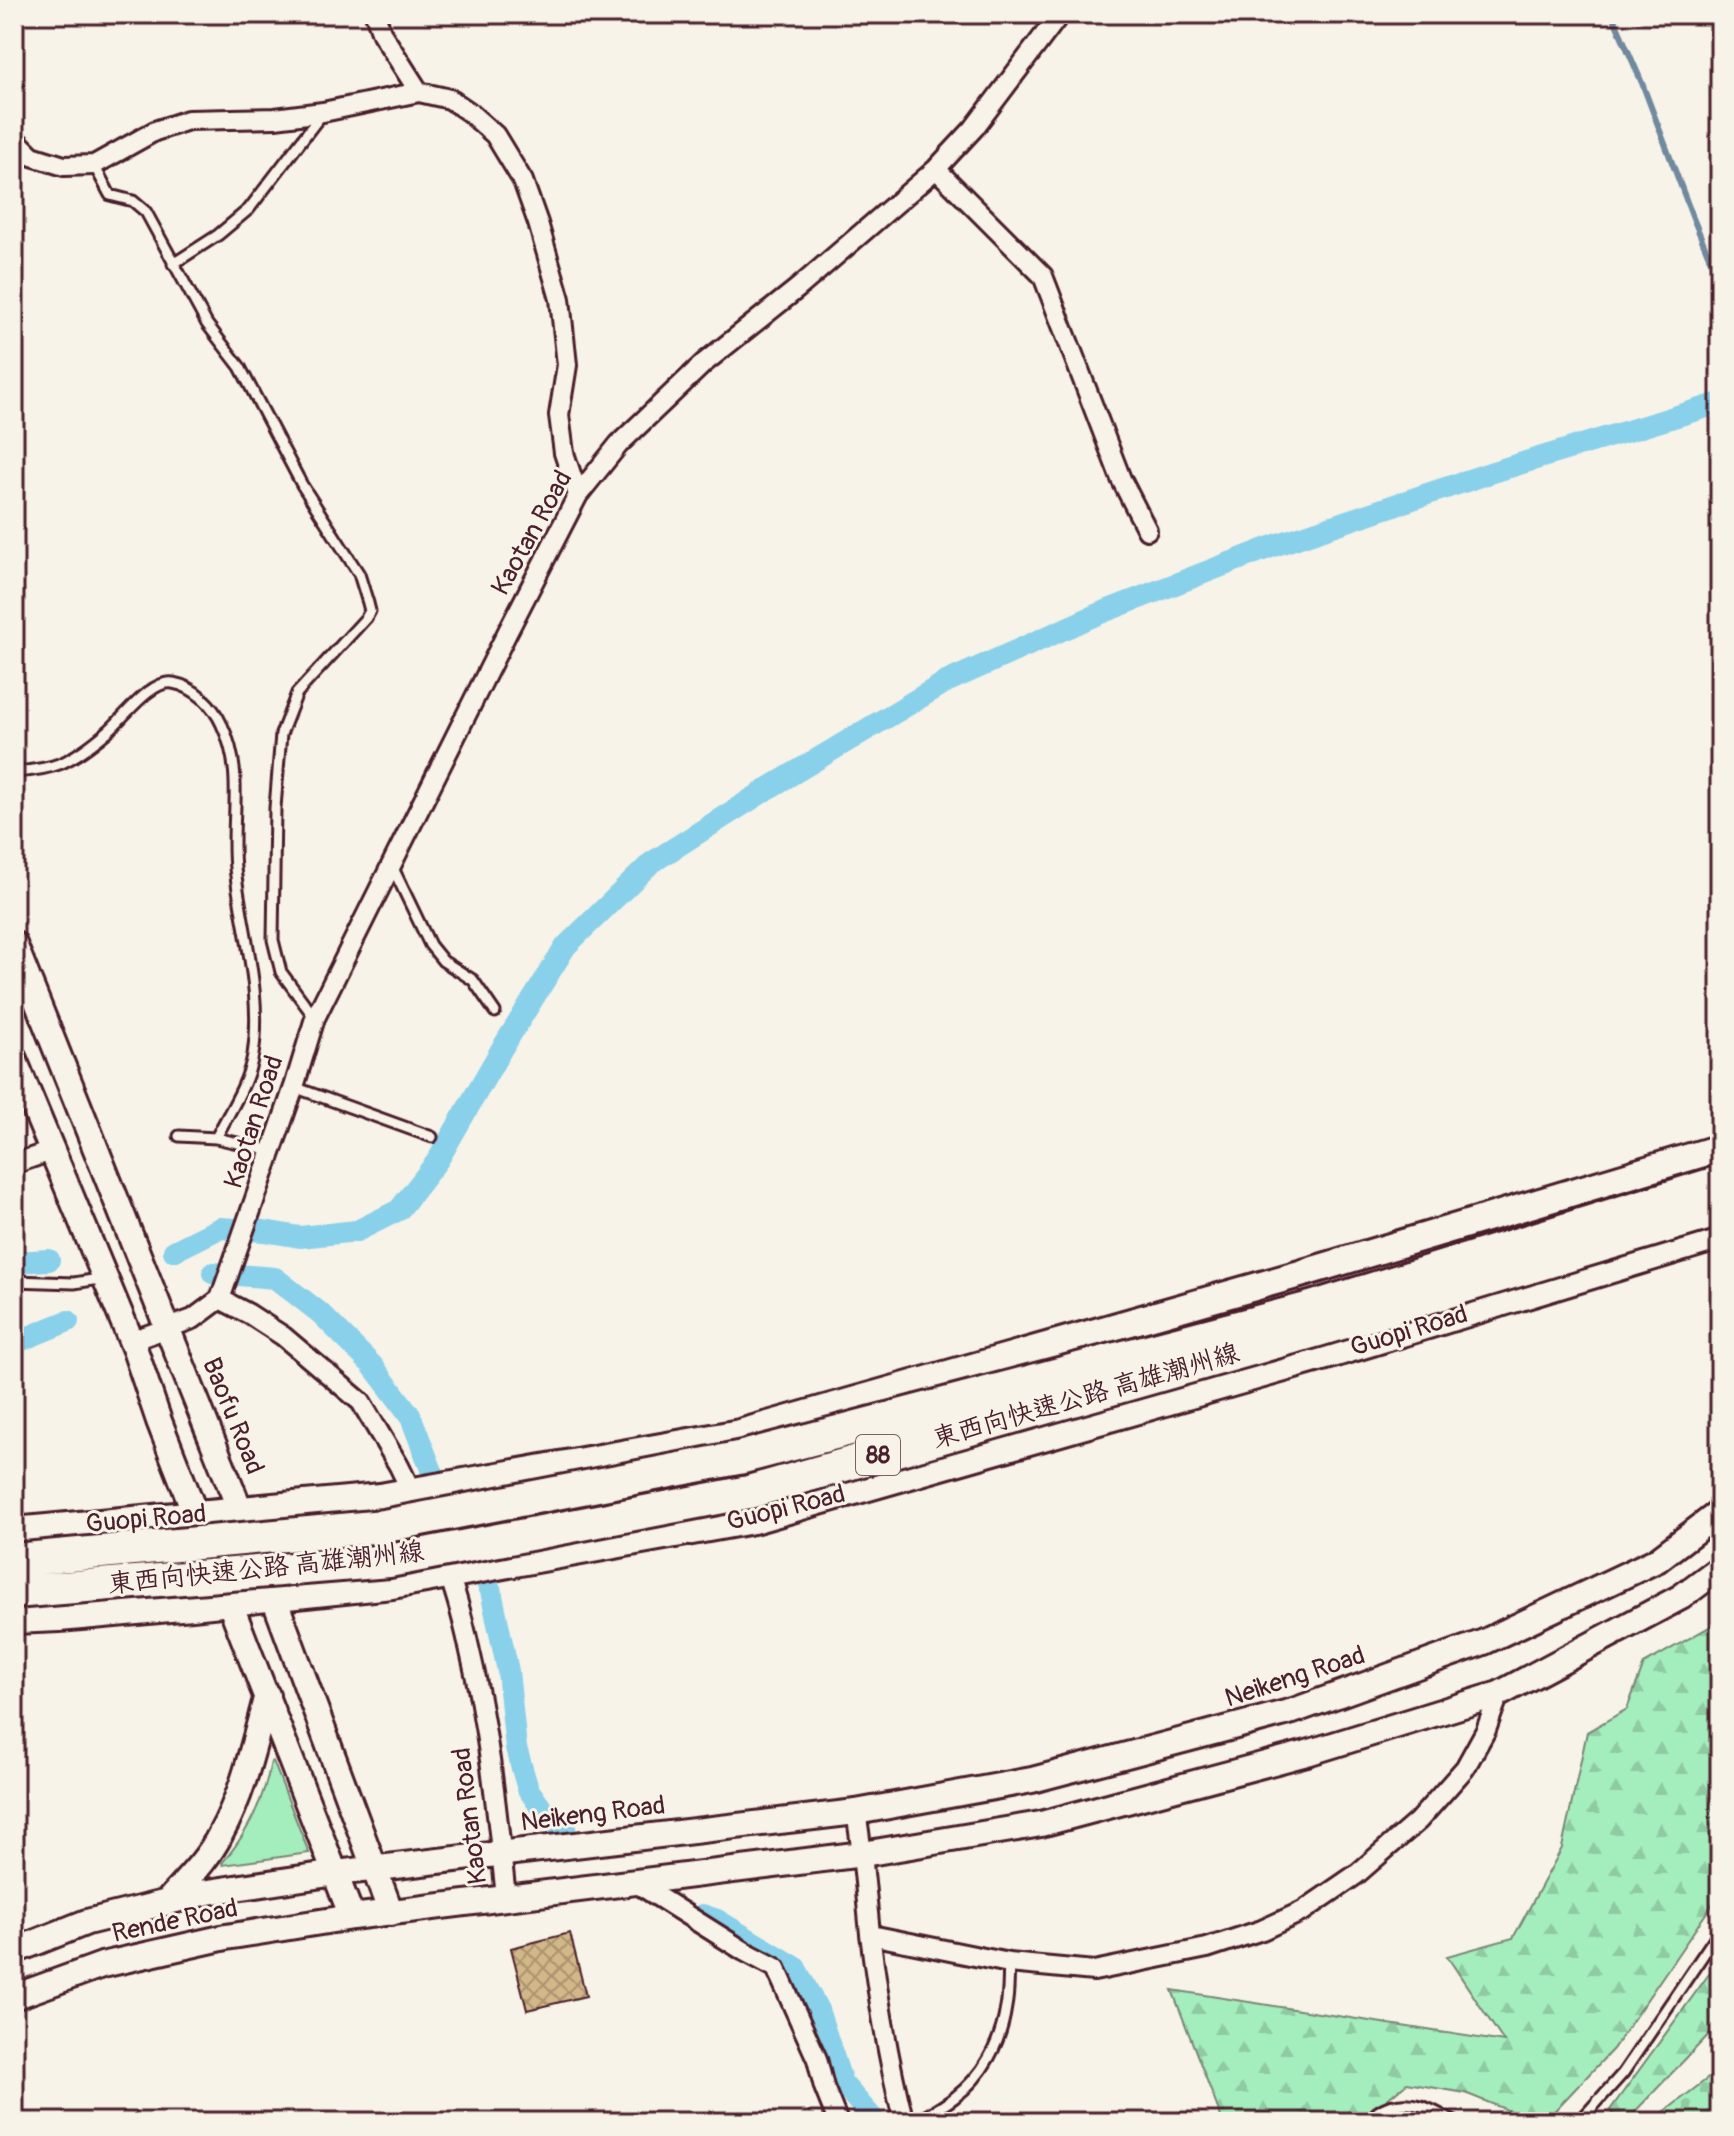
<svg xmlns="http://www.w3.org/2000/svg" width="1734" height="2136" font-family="Pangolin,'LXGW WenKai TC',sans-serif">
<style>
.grass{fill:#a4edbc;stroke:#778674;stroke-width:2}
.forest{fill:url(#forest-firs);stroke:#778674;stroke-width:2}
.cemetery{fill:url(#cemetery-stones);stroke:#778674;stroke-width:2}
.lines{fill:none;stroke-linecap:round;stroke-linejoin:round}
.stream{stroke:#70899e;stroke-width:6}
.canal{stroke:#89d0ea;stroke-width:22}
.building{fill:url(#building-cross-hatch);stroke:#4a1f2b;stroke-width:2}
.service-casing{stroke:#4a1f2b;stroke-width:15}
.minor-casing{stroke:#4a1f2b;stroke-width:24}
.tertiary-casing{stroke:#4a1f2b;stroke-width:30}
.secondary-casing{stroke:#4a1f2b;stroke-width:32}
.service{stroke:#f7f3e8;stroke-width:9}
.minor{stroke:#f7f3e8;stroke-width:18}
.tertiary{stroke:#f7f3e8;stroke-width:24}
.secondary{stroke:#f7f3e8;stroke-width:26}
.trunk-bridge-casing{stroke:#4a1f2b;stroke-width:38;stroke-linecap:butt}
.trunk-bridge{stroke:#f7f3e8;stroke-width:32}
.labels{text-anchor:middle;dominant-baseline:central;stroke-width:6;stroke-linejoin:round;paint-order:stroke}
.shield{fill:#f7f3e8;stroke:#7e5f64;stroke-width:2}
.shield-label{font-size:24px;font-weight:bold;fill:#4a1f2b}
.street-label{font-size:26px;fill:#4a1f2b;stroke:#f7f3e8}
</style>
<defs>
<pattern id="forest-firs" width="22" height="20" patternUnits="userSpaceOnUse" patternTransform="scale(2)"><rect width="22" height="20" fill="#a4edbc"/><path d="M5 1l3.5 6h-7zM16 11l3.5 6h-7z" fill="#8fcba2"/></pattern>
<pattern id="cemetery-stones" width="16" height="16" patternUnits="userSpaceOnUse" patternTransform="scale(2)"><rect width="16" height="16" fill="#a4edbc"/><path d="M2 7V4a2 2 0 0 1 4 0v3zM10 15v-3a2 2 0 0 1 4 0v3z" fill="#8fcba2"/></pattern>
<pattern id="building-cross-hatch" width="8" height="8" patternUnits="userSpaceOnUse" patternTransform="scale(2)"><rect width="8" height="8" fill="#d2b788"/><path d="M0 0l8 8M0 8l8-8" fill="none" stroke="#ac946f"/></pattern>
</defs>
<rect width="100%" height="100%" fill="#f7f3e8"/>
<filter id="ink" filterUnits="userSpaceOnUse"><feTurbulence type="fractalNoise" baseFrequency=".0125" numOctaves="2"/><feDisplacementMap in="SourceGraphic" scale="16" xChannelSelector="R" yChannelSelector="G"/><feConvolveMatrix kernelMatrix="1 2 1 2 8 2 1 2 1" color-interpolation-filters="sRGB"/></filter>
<g filter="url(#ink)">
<path class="grass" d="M273,1761L309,1853L223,1865L222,1863C247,1834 264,1800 271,1762Z"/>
<path class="forest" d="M1720,1621V1893L1613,2049L1544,2122H1537L1465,2093L1407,2083L1359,2122H1223L1172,1990L1504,2042L1447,1956L1513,1938L1562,1848L1587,1732L1627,1709L1644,1664Z
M1720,1959V2031L1717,2026L1625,2122H1618L1610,2110Z"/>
<path class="cemetery" d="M1720,2070V2122H1651L1716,2072Z"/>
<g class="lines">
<path class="stream" d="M1612,14L1642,83L1693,218L1720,283"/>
<path class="canal" d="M174,1251L220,1228L264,1231L300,1237L357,1231L399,1210L438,1160L501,1050L566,946L651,863L769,788L946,682L1098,614L1276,545L1493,472L1720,403
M14,1262L49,1260
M213,1273L275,1278L320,1313L372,1365L410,1415L431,1469L491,1591L508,1671L516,1748L528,1789L551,1822L565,1827
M14,1343L68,1321
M702,1915L717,1920L795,1967L818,2010L842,2083L876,2122"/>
</g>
<path class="building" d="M570,1933L586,1996L527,2010L511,1948Z"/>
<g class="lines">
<defs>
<path id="service" d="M94,165L110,195L133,201L146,212L207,324L240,367L302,485L359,574L368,603L370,611L366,618L297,693L281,734L275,808L273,940L281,972L315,1018
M173,264L218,235L249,209L321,115
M14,772C30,771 47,769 62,763C77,756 94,743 107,732C123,719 151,679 173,683C195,687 213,705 222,725C245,773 230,819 235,868C242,930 263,993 253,1055C248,1084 229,1112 216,1138
M392,866L430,945L443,961L473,980L495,1012
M294,1087L432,1137
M179,1136L216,1138L272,1151
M14,1281L74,1283L105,1278
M916,2122C929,2114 942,2107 954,2098C983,2076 1001,2043 1006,2007C1009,1993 1008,1977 1009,1963
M1370,2122C1378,2104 1404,2101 1421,2106C1432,2109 1444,2117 1455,2122
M1579,2122L1623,2073L1720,1930"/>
<path id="minor" d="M375,14L382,34L419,92
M14,138L32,156L64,166L94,165L155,131L188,120L275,118L323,112L419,92L450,99L469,112L495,135L523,181L538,223L560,299L567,365L559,415L564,453L578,495
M936,169L1043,276L1121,479L1147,530
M14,1164L51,1151
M220,1299L249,1314L283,1336L361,1402L399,1466L416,1501
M131,1341L193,1319L220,1299L294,1087L315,1018L507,633L578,495L619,444L704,363L798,288L936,169L974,128L1060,14
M445,1565C456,1591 463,1620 469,1647C489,1730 497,1813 506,1897
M856,1812C863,1853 866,1893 870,1934C878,1997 888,2061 904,2122
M633,1881L744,1951L776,1968L817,2059L824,2087L838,2122
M871,1935L1009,1963L1094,1971L1207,1948L1262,1930L1303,1911L1357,1874L1418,1821L1465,1768L1486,1730L1499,1694"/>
<path id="tertiary" d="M14,944L246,1525
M14,1059L135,1350L159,1421L352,1917
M268,1582L391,1913
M166,1903C185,1881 207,1861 220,1835C244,1792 254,1743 267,1695
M14,1951L87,1922L208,1892L336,1873L856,1812L1032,1780L1293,1711L1484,1642L1657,1560L1720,1512
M14,1997L102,1965L226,1937L352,1917L863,1854L1041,1824L1307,1753L1499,1694L1681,1597L1720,1568"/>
<path id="secondary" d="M14,1531L380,1497L740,1433L1300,1274L1720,1148
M14,1620L59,1618L192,1606L392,1585L753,1520L1326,1356L1720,1236"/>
</defs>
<use href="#service" class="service-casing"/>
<use href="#minor" class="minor-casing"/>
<use href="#tertiary" class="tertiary-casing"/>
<use href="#secondary" class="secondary-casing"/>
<use href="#service" class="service"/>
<use href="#minor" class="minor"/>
<use href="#tertiary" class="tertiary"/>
<use href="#secondary" class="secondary"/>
<defs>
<path id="trunk-bridge" d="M14,1560L384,1526L743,1457L1311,1308L1720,1182
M14,1592L389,1561L749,1492L1318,1330L1720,1210"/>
</defs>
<use href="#trunk-bridge" class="trunk-bridge-casing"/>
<use href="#trunk-bridge" class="trunk-bridge"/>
</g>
</g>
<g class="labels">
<rect class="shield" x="856" y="1435" width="44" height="40" rx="6"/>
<g class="shield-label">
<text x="878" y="1455">88</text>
</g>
<g class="street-label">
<text transform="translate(532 533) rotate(-61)">Kaotan Road</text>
<text transform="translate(254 1122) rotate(-72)">Kaotan Road</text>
<text transform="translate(1409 1331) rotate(-17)">Guopi Road</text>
<text transform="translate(1086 1396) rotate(-16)">東西向快速公路 高雄潮州線</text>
<text transform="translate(233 1416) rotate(68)">Baofu Road</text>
<text transform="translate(786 1508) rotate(-14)">Guopi Road</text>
<text transform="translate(146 1519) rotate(-5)">Guopi Road</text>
<text transform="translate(266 1568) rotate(-6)">東西向快速公路 高雄潮州線</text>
<text transform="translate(1295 1677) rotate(-18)">Neikeng Road</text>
<text transform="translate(593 1814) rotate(-7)">Neikeng Road</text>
<text transform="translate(470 1816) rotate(-97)">Kaotan Road</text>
<text transform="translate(175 1921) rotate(-12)">Rende Road</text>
</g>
</g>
<rect width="1734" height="2136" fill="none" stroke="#f7f3e8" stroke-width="48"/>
<rect x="24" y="24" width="1686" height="2088" fill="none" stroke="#4a1f2b" stroke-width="3" filter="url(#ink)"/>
</svg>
